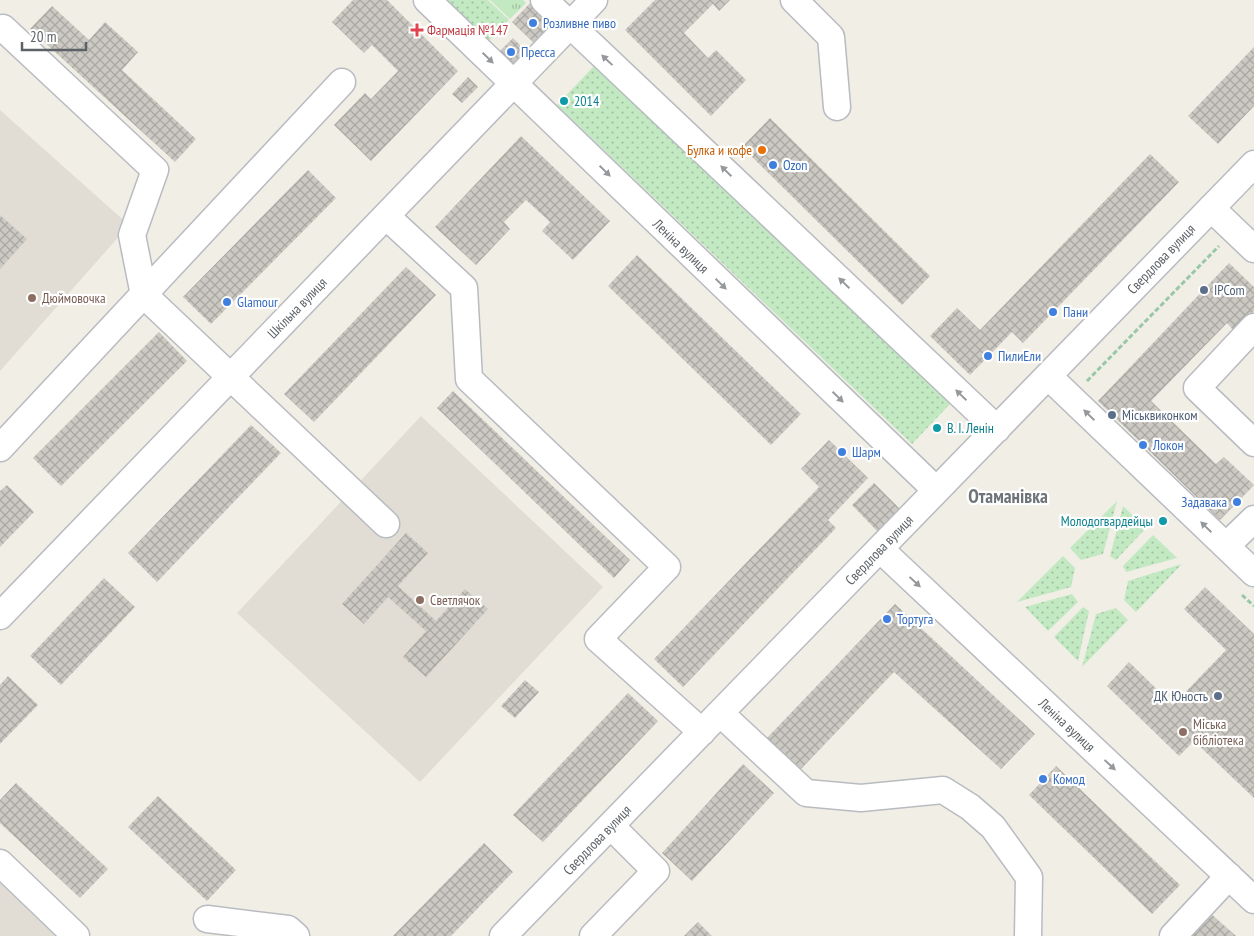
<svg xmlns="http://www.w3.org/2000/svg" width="1254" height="936" font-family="'PT Sans Narrow',sans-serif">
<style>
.education{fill:#e1ddd4}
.grass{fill:url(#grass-dots)}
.park{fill:url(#park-tufts)}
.building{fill:url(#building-cross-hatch)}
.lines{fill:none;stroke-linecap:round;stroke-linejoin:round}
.minor-casing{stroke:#b8bcc0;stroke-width:29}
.path{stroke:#99c8a6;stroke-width:3;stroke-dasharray:5 2.5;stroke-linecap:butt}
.minor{stroke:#fff;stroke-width:26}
.oneway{fill:#96999c}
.shop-dot{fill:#3f7fe0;stroke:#fff;stroke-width:2}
.health-dot{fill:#e0444e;stroke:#fff;stroke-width:2}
.culture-dot{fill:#0f9aa8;stroke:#fff;stroke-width:2}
.food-dot{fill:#e8710a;stroke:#fff;stroke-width:2}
.service-dot{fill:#5c6f8a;stroke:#fff;stroke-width:2}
.education-dot{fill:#8d6e63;stroke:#fff;stroke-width:2}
.labels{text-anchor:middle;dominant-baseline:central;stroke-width:4.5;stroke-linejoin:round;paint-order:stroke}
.shop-label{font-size:14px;fill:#366cbe;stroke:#fff;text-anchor:start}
.health-label{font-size:14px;fill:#be3a42;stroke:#fff;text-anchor:start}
.culture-label{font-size:14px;fill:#0d838f;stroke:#fff;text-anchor:start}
.food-label{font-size:14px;fill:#c56008;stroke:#fff;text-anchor:end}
.street-label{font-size:14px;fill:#5d6267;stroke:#fff}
.service-label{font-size:14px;fill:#4e5e75;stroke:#fff;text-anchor:start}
.education-label{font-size:14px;fill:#785e54;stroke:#fff;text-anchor:start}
.district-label{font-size:19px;font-weight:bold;fill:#6e7479;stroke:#fff}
</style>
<defs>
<pattern id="grass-dots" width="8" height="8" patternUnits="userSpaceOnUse" patternTransform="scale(1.25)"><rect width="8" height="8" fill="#c2e9c2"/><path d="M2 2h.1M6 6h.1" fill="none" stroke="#a1c0a1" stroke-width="1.8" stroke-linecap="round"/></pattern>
<pattern id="park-tufts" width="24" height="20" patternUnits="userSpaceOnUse" patternTransform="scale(1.25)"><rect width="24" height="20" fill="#c2e9c2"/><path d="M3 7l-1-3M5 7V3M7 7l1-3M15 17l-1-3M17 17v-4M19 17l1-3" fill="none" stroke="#a1c0a1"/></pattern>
<pattern id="building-cross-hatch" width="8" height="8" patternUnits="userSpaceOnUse" patternTransform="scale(1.25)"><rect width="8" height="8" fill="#ccc9c3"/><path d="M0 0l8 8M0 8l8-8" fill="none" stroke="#a9a7a2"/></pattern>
</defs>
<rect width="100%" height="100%" fill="#f1eee6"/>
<path class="education" d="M0,110L129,225L0,371Z
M421,416L603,587L420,782L237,613Z
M0,883L55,936H0Z"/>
<path class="grass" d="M438,0H488L509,20L485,45Z
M596,64L950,404L912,444L557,105Z
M1117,501L1103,554L1081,560L1070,548Z
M1123,506L1146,528L1116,560L1110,556Z
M1153,535L1177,558L1126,572L1123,566Z
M1063,556L1075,568L1071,587L1017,602Z
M1182,564L1136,612L1124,600L1128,581Z
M1072,594L1078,602L1048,631L1025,607Z
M1083,607L1089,611L1078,661L1054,637Z
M1116,608L1128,620L1082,667L1096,614Z"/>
<path class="park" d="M490,0H523L526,3L510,19Z"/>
<path class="building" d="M353,0H387L458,71L371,161L334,125L365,93L371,99L398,71L372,45L364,53L332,22Z
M655,0H730L719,11L713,4L684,33L708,58L716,50L746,80L711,116L625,30Z
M531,2L553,24L534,43L512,22Z
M52,6L89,40L105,22L138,52L122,70L196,139L175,162L30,29Z
M513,38L526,51L510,67L497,54Z
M1254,47V106L1218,144L1188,116Z
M468,77L478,87L462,103L452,94Z
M770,118L930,276L902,305L742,147Z
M521,136L610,221L573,260L542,231L550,222L526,200L504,222L510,229L476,265L435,227Z
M1150,154L1179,182L1023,343L1012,332L970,375L930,336L957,308L980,330Z
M308,170L336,198L211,324L183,297Z
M0,215L27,239L0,269Z
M637,255L801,414L771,445L608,286Z
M1229,263L1254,287V311L1234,331L1227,323L1151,401L1216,464L1224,457L1254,485L1220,520L1098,401Z
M406,267L436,295L314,422L284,394Z
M159,332L187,361L61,486L33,458Z
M453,391L630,560L614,578L437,408Z
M251,425L281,453L157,582L128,553Z
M829,440L868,478L828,520L836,528L683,687L654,659L819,487L801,469Z
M874,483L901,510L879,533L852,505Z
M7,485L34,512L0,547V491Z
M406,533L428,553L398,586L436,621L465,589L488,609L426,677L403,657L426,631L388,597L364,624L342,604Z
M104,578L135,607L61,685L30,656Z
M1205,587L1254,634V798L1194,741L1179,756L1107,686L1129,662L1173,705L1226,650L1184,609Z
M895,604L1035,734L1001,769L894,672L800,770L767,738Z
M8,676L38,705L0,744V685Z
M525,680L539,692L515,718L501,706Z
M628,693L658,721L543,842L513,815Z
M743,764L774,793L692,881L662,853Z
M1056,766L1180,885L1152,914L1029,795Z
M16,783L108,869L80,898L0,823V800Z
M158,796L236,870L207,901L128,827Z
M484,843L513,872L451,936H393Z
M1209,912L1236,936H1187Z
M698,922L712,936H684Z"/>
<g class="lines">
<defs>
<path id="minor" d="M427,0L936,490
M544,0L997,429
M794,0L831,37L837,107
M3,28L155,170L132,235L144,295L386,524
M1211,208L1254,249
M386,216L464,288L469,379L667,567L598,639L702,732
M1254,327L1197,388L1254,443
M1048,376L1254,573
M0,448L342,82
M1226,546L1254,519
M880,549L1254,900
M0,616L594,0
M720,713L806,793L861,798L943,790L970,807L993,827L1029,877L1028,936
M0,863L76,936
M207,919L288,929L296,936
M503,936L1254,164
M593,936L656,871L611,826
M1173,936L1229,876"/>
</defs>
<use href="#minor" class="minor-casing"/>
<path class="path" d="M1087,381L1219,246
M1242,595L1254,606"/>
<use href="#minor" class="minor"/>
</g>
<defs><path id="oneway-solid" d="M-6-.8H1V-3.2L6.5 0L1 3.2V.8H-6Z" transform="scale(1.25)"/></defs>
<g class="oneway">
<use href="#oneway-solid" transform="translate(488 58) rotate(44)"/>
<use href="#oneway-solid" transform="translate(607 60) rotate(-137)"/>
<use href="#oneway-solid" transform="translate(605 171) rotate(44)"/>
<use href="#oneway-solid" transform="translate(726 171) rotate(-136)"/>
<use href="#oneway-solid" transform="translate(844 283) rotate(-136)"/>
<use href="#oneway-solid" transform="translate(721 284) rotate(44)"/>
<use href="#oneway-solid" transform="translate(961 395) rotate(-136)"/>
<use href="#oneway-solid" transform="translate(838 397) rotate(44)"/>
<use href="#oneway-solid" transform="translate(1089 415) rotate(-136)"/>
<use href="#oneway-solid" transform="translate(1206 527) rotate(-136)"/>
<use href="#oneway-solid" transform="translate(915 582) rotate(43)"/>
<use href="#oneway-solid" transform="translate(1110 765) rotate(43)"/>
</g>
<g class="shop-dot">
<circle cx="533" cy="23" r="5"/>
<circle cx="511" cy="52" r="5"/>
<circle cx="773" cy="165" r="5"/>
<circle cx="227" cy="302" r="5"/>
<circle cx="1053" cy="312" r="5"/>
<circle cx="988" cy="356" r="5"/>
<circle cx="1143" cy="445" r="5"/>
<circle cx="842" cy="452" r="5"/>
<circle cx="1237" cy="502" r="5"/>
<circle cx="887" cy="619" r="5"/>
<circle cx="1043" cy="779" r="5"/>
</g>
<path class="health-dot" d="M414.5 22.5h5v5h5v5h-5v5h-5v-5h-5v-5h5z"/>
<g class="culture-dot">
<circle cx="564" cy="101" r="5"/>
<circle cx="937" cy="428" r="5"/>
<circle cx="1163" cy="521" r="5"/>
</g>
<circle class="food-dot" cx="762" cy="150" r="5"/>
<g class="service-dot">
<circle cx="1204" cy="290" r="5"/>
<circle cx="1112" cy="415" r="5"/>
<circle cx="1218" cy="696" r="5"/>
</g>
<g class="education-dot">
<circle cx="32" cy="298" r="5"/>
<circle cx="420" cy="600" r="5"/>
<circle cx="1183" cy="732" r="5"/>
</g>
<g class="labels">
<g class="shop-label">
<text x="543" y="23">Розливне пиво</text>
<text x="521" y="52">Пресса</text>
<text x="783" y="165">Ozon</text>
<text x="237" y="302">Glamour</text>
<text x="1063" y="312">Пани</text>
<text x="998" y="356">ПилиЕли</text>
<text x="1153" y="445">Локон</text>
<text x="852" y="452">Шарм</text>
<text x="1227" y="502" text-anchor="end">Задавака</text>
<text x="897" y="619">Тортуга</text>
<text x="1053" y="779">Комод</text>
</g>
<g class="health-label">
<text x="427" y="30">Фармація №147</text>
</g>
<g class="culture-label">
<text x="574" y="101">2014</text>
<text x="947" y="428">В. І. Ленін</text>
<text x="1153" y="521" text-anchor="end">Молодогвардейцы</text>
</g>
<g class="food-label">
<text x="752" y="150">Булка и кофе</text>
</g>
<g class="street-label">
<text transform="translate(681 246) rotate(44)">Леніна вулиця</text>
<text transform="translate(1161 259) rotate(-46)">Свердлова вулиця</text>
<text transform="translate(297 308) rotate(-46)">Шкільна вулиця</text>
<text transform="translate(879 550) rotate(-46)">Свердлова вулиця</text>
<text transform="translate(1067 725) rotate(43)">Леніна вулиця</text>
<text transform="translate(597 840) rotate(-46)">Свердлова вулиця</text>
</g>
<g class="service-label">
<text x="1214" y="290">IPCom</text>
<text x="1122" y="415">Міськвиконком</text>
<text x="1208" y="696" text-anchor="end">ДК Юность</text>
</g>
<g class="education-label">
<text x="42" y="298">Дюймовочка</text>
<text x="430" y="600">Светлячок</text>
<text x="1193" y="724">Міська<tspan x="1193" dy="16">бібліотека</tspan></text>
</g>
<g class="district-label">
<text x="1008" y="496">Отаманівка</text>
</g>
</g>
<path d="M22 42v8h64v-8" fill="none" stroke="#5d6267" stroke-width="2.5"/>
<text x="30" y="42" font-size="15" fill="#5d6267" stroke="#ffffff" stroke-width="4" paint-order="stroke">20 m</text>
</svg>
